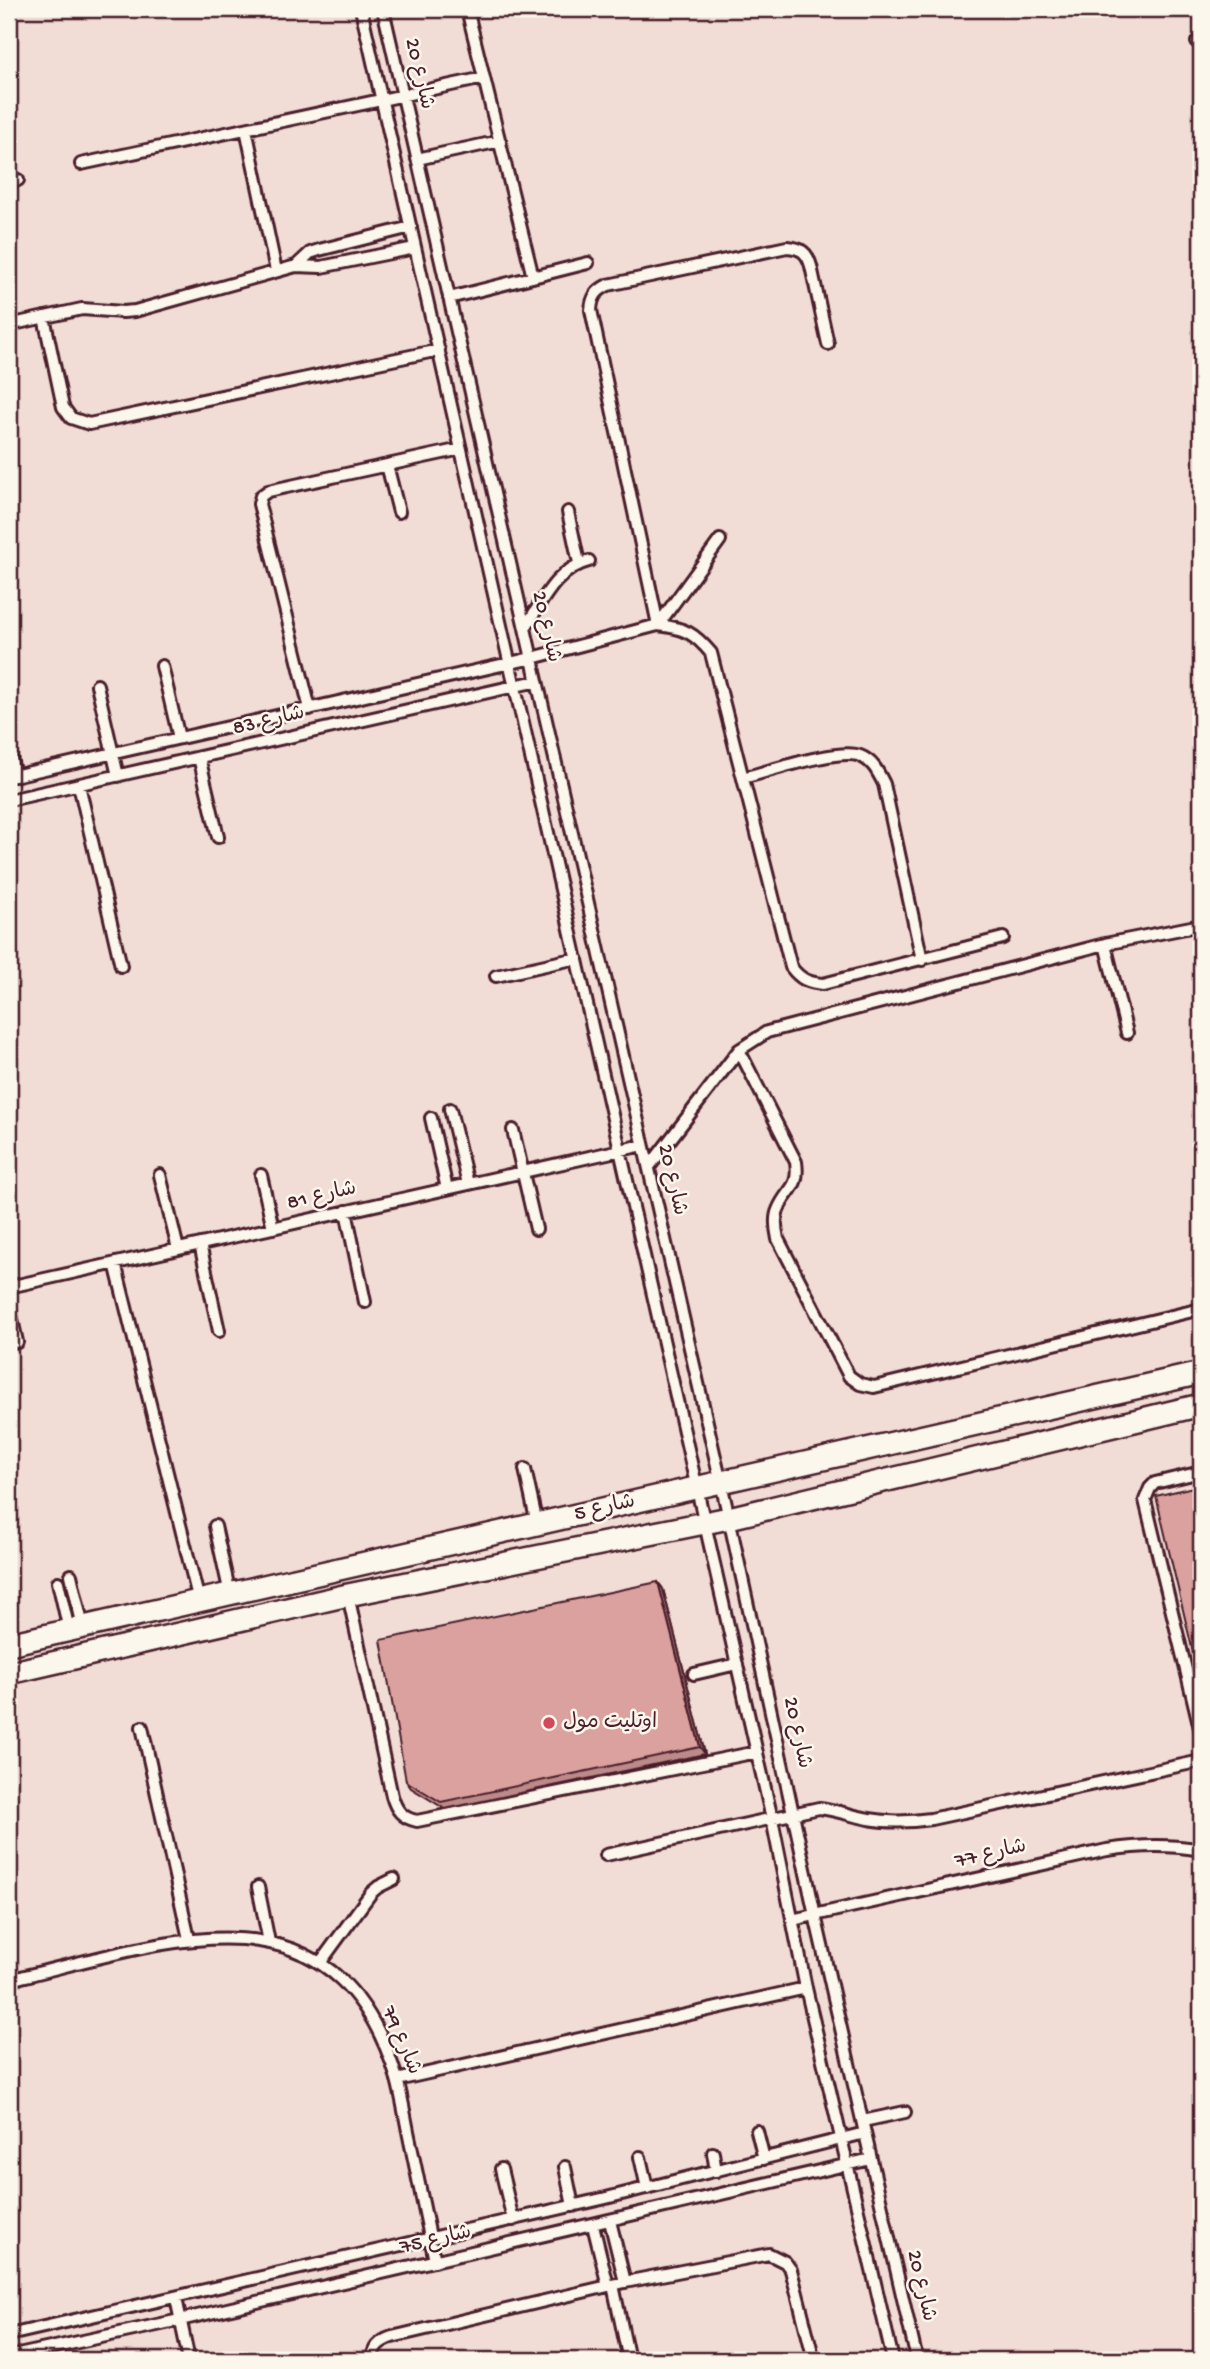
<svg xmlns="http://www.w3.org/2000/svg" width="1210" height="2369" font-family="'Gochi Hand','Playpen Sans Arabic',sans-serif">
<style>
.built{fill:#f1ddd5}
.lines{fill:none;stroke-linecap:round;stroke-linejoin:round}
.lane-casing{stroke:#4a1f2b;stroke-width:16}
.street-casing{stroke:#4a1f2b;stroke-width:26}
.lane{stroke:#fbf7ec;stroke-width:10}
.street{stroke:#fbf7ec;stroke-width:21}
.wall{fill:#bc8a89;stroke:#4a1f2b;stroke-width:2}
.shaded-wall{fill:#99716f;stroke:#4a1f2b;stroke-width:2}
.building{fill:#dba19f;stroke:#4a1f2b;stroke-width:2}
.poi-dot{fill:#d1495b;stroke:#fbf7ec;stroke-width:2.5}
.labels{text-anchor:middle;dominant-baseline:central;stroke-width:5;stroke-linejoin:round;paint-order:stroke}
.street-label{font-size:21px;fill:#4a1f2b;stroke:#fbf7ec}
.poi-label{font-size:21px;fill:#4a1f2b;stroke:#fbf7ec;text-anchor:start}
</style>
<rect width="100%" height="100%" fill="#fbf7ec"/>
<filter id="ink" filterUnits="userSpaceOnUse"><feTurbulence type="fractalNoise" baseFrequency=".0143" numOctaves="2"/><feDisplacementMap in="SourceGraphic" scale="14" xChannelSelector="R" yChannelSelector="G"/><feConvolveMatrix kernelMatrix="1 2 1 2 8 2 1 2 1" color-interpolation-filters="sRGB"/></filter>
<g filter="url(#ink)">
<path class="built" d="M9,9H1201V2360H9Z"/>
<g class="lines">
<defs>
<path id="lane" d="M361,9L772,1819L806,1988L893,2360
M383,9L729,1518L815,1915L917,2360
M467,9L533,277
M1197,42L1201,41
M246,129L276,271
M417,159L500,141
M81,164L484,78
M9,183L18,180
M296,266L310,253L319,250L411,227
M449,298L588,263
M44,317L63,407L71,418L89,424L439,350
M9,325L82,309L123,312L135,311L296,266L321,267L415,248
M387,465L399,512
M568,512L579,563
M658,625L591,310C592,297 596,291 608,285L787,247C801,248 807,252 811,266L828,344
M658,625L720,540
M525,628C542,602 556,569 589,561
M162,666L179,738
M97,685L118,776
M310,709L259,504L261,496L268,491L461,449
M9,749L15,776
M199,757L218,837
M9,777L532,658L658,625C685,628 694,633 711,653L791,967C800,979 808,983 823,984L1003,938
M743,778C767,772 840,747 860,756C873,761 878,772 884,784L922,960
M79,785L121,966
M9,800L537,681
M1105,944L1127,1033
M496,976L577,958
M739,1050L796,1162C800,1189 787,1188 778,1210C774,1219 776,1230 778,1239L849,1376L860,1384L874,1387L1201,1309
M450,1109L468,1184
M431,1118L447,1189
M513,1130L536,1229
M649,1167L739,1050L767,1032L1105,944L1201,925
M160,1175L178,1249
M261,1175L273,1228
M346,1211L365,1302
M200,1244L219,1331
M115,1263L199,1601
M9,1287L643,1145
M9,1305L17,1342
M525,1469L537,1524
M1201,1472L1155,1483L1150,1488L1145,1500L1201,1732
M215,1526L230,1594
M71,1575L83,1627
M58,1582L69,1630
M348,1595L392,1796C396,1810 402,1818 417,1821L757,1752
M694,1674L737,1664
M142,1727L189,1939
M606,1855L819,1808C837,1810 852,1816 869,1819C890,1823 910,1822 931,1819L1201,1761
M258,1887L269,1942
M792,1920L1107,1850C1140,1845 1169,1844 1201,1850
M320,1963L371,1893L378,1887L394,1879
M9,1980C162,1944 335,1873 397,2079C402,2097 405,2117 409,2136C418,2178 426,2219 435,2261
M397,2080L806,1988
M863,2121L905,2112
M757,2131L764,2159
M713,2153L716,2171
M640,2157L647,2188
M565,2167L573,2206
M501,2169L513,2220
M610,2221L625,2282
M593,2225L608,2286
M613,2285L629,2360
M176,2298L189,2360
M9,2335L606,2198L865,2133
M9,2357L180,2320L871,2159
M373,2360C372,2347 380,2341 392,2337L625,2282L769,2254L785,2262L791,2270L814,2360"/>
<path id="street" d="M9,1644L1201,1373
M9,1673L348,1595L729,1518L1201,1405"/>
</defs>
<use href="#lane" class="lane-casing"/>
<use href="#street" class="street-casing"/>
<use href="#lane" class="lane"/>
<use href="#street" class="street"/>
</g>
<path class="wall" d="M658,1582L663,1589L705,1754L445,1809L411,1788L406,1781Z"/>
<path class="shaded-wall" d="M658,1582L663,1589L705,1754L700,1747Z"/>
<path class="building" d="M1201,1485V1686L1156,1496Z
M658,1582L700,1747L441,1802L406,1781L381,1640Z"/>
</g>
<circle class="poi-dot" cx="549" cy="1723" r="7"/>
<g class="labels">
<g class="street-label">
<text transform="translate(418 74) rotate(77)">شارع 20</text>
<text transform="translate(545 627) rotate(77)">شارع 20</text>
<text transform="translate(269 722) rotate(-13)">شارع 83</text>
<text transform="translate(671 1180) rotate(77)">شارع 20</text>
<text transform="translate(322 1197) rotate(-13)">شارع 81</text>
<text transform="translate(605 1509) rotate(-13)">شارع 5</text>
<text transform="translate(796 1733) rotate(78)">شارع 20</text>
<text transform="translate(991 1855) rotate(-13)">شارع 77</text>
<text transform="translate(400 2041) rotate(67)">شارع 79</text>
<text transform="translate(436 2241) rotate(-13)">شارع 75</text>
<text transform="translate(920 2286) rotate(77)">شارع 20</text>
</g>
<g class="poi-label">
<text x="563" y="1723">اوتليت مول</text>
</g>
</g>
<rect width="1210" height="2369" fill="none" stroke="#fbf7ec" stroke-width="35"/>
<rect x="18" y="18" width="1175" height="2334" fill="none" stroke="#4a1f2b" stroke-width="2.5" filter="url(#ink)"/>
</svg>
